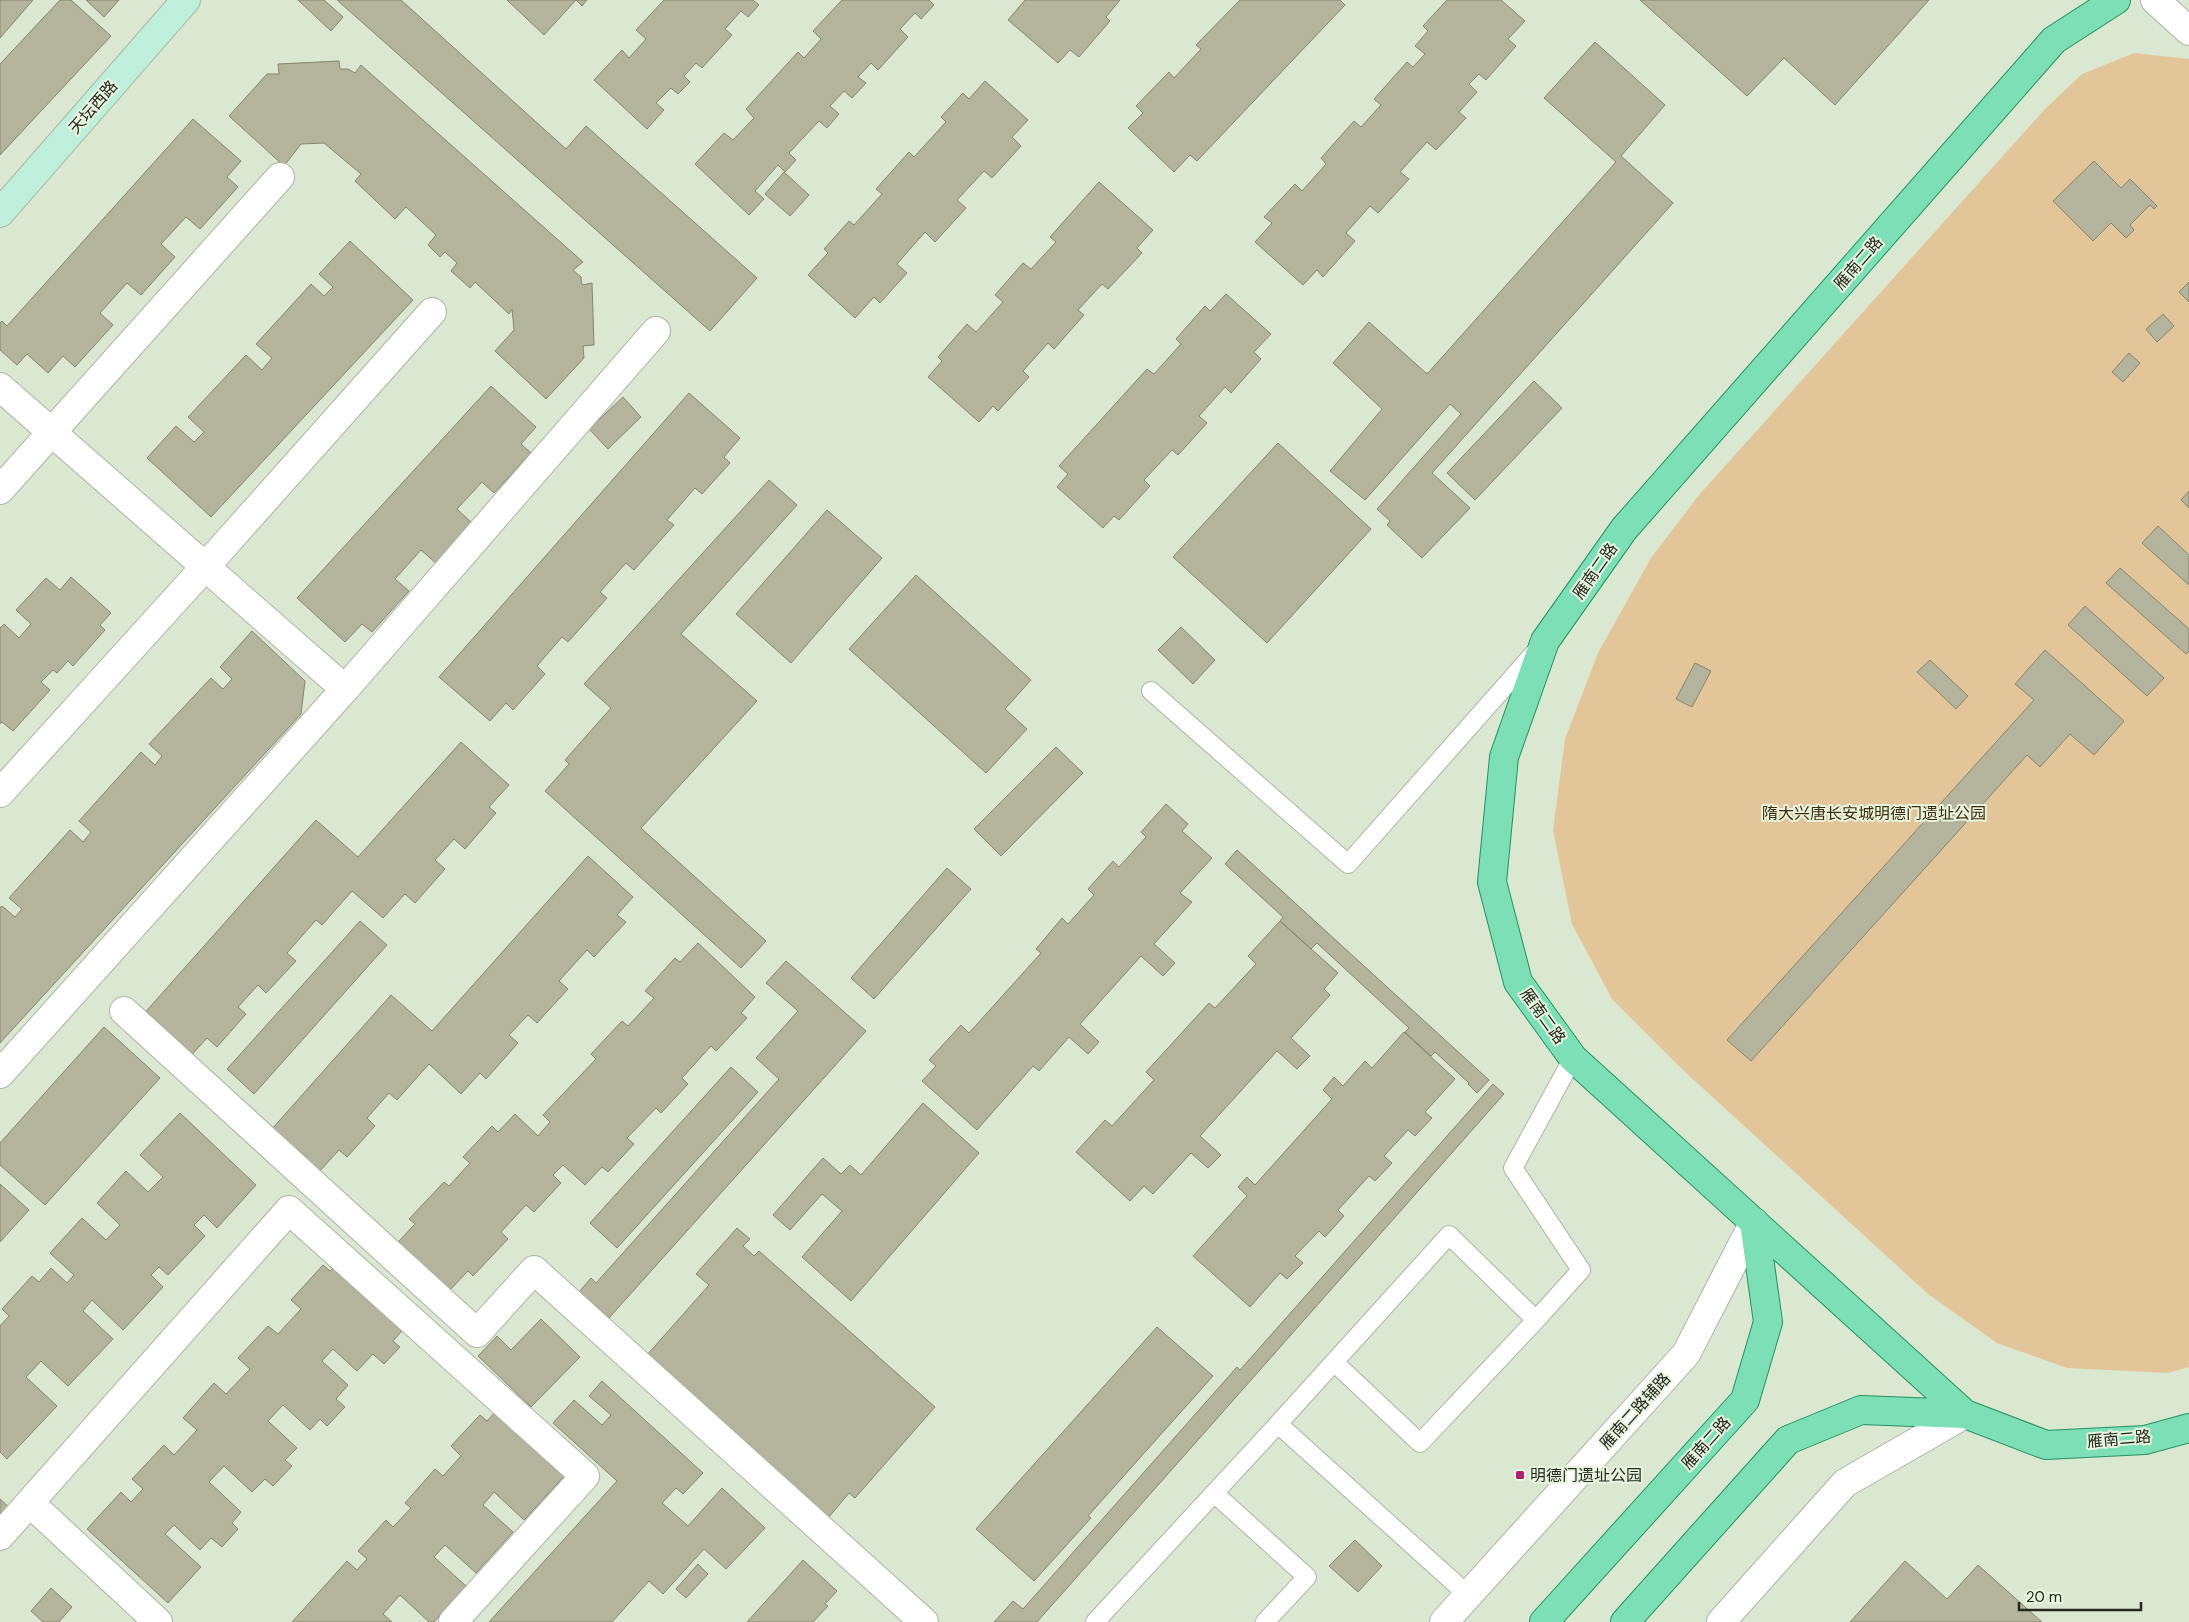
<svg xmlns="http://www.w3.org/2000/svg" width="2189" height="1622" font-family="'DM Sans','Noto Sans SC',sans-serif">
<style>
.green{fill:#e3c59a}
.building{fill:#b4b39b;stroke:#87856f}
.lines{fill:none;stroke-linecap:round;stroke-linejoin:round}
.lane-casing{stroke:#a9b5a0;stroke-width:20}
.street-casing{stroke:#a9b5a0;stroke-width:30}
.secondary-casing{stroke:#a9b5a0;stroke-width:30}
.primary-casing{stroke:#259162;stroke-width:30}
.lane{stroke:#fff;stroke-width:18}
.street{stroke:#fff;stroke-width:28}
.secondary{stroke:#beefda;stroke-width:28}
.primary{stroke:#7ddfb6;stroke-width:28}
.poi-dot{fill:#ac256c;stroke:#e8f5de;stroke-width:2}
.labels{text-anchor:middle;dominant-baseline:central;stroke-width:4;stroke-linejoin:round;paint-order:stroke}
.street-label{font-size:16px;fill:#242820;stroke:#e8f5de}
.park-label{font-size:16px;fill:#402c0a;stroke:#e8f5de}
.poi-label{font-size:16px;fill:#242820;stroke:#e8f5de;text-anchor:start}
</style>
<rect width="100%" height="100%" fill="#dbe8d1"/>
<path class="green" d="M2134,53L2189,59V1367L2168,1373L2067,1368L1997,1343L1928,1294L1683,1070L1612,999L1572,924L1553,830L1565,739L1598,653L1651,558L1699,495L2045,109L2082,74Z"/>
<path class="building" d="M0,0H33L0,38Z
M60,0H71L111,36L0,155V64Z
M86,0H119L104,17Z
M298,0H324L343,17L331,31Z
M337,0H401L566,149L586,126L757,278L710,331Z
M507,0H587L582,6L576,0L544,35Z
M664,0H753L759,5L748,17L741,11L725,29L732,35L702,68L696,63L684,76L690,82L678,94L671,88L656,103L664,110L647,129L594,80L622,50L629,58L646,39L636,30Z
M842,0H929L934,5L921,19L915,13L900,29L908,37L878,70L871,63L858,77L866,83L852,98L844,91L830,106L839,114L827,128L819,121L789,153L796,160L785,172L778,165L755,191L764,199L749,215L695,164L724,133L733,140L754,118L746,109L798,52L804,58L821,39L813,31Z
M1025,0H1120L1106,17L1110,21L1079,57L1070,50L1058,63L1008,20Z
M1240,0H1340L1345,5L1197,161L1190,155L1174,172L1128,128L1143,113L1136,106L1169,72L1174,78L1201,49L1196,45Z
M1447,0H1501L1525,21L1508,39L1516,46L1486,80L1479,74L1469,84L1477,92L1459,112L1466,118L1436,150L1427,142L1400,172L1409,179L1378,213L1370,206L1346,233L1355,241L1323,277L1317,270L1303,285L1255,242L1272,223L1264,217L1295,184L1302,191L1326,164L1321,158L1354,121L1361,127L1381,105L1374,99L1407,62L1413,67L1425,54L1415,46L1428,31L1423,26Z
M1640,0H1929L1835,105L1784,58L1747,96Z
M1595,42L1665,105L1621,156L1673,203L1432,473L1470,508L1422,558L1387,525L1390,521L1377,509L1461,414L1450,404L1365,500L1330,471L1382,409L1333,363L1369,322L1426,373H1428L1616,162L1544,98Z
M339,61L340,69H348L355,73L361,65L583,262L573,270L581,277L582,285L592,283L594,345L583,346L584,358L546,399L495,351L514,330L512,309L509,314L475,282L470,288L451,271L457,263L445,252L440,257L428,245L436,235L406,207L395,219L355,181L361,174L324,143L301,144L284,166L229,116L267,74H279L278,64Z
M985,81L1028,120L1012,137L1021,146L992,178L984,171L957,200L966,208L935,242L925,232L897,264L907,273L880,303L874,297L855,318L808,275L828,253L824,249L849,221L854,225L882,194L876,189L909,152L914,157L946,122L941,117L963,93L969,99Z
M193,119L241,161L227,177L238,187L200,229L186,217L161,244L175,257L141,295L127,283L100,313L113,325L75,367L63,356L48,373L27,354L17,365L0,350V323L2,321L7,326Z
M2094,161L2121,188L2130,179L2157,206L2154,209L2150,205L2130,225L2134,230L2126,238L2111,223L2093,241L2053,201Z
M784,172L809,195L790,216L765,194Z
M1099,182L1153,230L1137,248L1142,253L1108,289L1102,284L1078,310L1084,315L1054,349L1048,343L1023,371L1029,377L998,411L993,406L979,422L928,377L942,361L938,357L967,324L976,332L1003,302L995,295L1023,263L1031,269L1056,242L1050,237Z
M350,241L413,300L211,517L147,458L176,426L194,442L204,432L188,417L246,355L262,370L272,358L256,344L311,284L324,296L333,287L319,274Z
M2189,282V302L2179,292Z
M1226,294L1271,334L1254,352L1261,359L1231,393L1225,387L1199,416L1207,423L1178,455L1172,450L1144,480L1150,486L1119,520L1114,516L1103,528L1057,487L1068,474L1059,466L1147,369L1154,374L1181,344L1176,339L1205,306L1210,311Z
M2163,314L2174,326L2157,342L2146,329Z
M2129,353L2140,363L2123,382L2112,372Z
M1534,381L1562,408L1475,500L1447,473Z
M491,386L536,427L521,444L531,453L494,493L482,482L457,509L473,524L437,564L421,550L395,579L409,591L372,632L362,624L345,642L297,598Z
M689,393L740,438L724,457L730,463L702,494L695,488L667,520L674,525L634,570L626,563L600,592L607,598L568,642L562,637L537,666L545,674L513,710L506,703L490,721L439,677Z
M623,397L641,417L608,449L589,429Z
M1278,443L1371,529L1267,643L1173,557Z
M769,480L797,505L681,634L757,701L641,828L766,941L741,968L545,791L569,764L565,760L611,708L584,684Z
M2189,491V508L2181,500Z
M827,510L882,558L791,663L736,614Z
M2158,526L2189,555V585L2142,543Z
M2120,568L2189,629V651L2186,654L2106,583Z
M916,575L1031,680L1005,709L1027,729L986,773L849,649Z
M71,577L111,613L100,625L105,630L73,666L68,661L57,673L53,670L41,682L50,690L13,731L2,722L0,724V628L4,624L19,638L31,624L16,610L46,578L60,590Z
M2085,606L2164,678L2147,696L2068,625Z
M1181,627L1215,660L1193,684L1158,650Z
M252,631L305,681L301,714L0,1043V908L2,906L15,917L22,909L9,898L70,830L83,842L91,832L79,821L141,752L155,765L162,756L149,744L211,678L223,689L232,679L220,667Z
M2045,650L2124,721L2094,755L2070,734L2040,767L2027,755L1751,1061L1727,1040L2034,700L2015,684Z
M1930,660L1968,696L1956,709L1917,672Z
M1695,663L1711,671L1692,707L1676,699Z
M461,742L509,785L489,807L496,813L465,849L454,839L435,860L445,869L415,903L405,894L383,918L352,891L322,925L316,920L287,953L296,961L266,993L258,985L238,1007L246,1014L217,1047L207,1038L188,1059L141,1017L316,820L358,857Z
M1056,747L1083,773L1001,856L974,829Z
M1166,804L1188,824L1182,831L1212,858L1180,893L1192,902L1154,944L1175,963L1163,976L1141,956L1080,1024L1099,1042L1088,1054L1069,1037L1039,1071L1033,1066L977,1130L922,1081L936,1066L929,1060L961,1025L969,1033L1041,953L1036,949L1062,918L1068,924L1094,895L1088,889L1113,861L1119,867L1146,837L1141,832Z
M1237,850L1489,1080L1477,1093L1468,1084L1469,1083L1435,1052L1431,1056L1405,1032L1409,1028L1317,943L1311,949L1280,921L1283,917L1225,864Z
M588,856L633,897L617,915L626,922L594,957L587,950L559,981L568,989L537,1023L528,1015L509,1035L518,1043L486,1079L480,1073L461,1094L429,1064L397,1100L389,1093L367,1118L375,1126L347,1157L339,1150L318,1173L271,1130L391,995L432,1031Z
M947,868L971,889L874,999L851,978Z
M360,921L387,945L254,1094L227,1069Z
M1280,921L1338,973L1324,989L1330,995L1291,1038L1310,1056L1297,1069L1277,1051L1200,1136L1221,1155L1208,1168L1191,1153L1153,1194L1144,1186L1130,1201L1076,1152L1105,1120L1112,1126L1154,1080L1146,1072L1209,1003L1215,1008L1256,964L1248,956Z
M698,943L755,997L741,1013L747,1018L716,1051L711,1046L682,1078L688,1084L661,1113L656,1108L627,1138L634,1144L608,1172L602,1167L585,1185L563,1165L553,1175L561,1183L534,1212L526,1205L501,1232L508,1239L473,1276L468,1271L450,1290L398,1242L415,1224L409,1219L444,1182L449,1186L470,1163L463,1157L492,1126L498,1132L515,1114L538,1136L550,1122L543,1115L596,1059L591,1054L622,1021L628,1026L654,998L645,991L675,958L680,962Z
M786,961L866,1031L609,1318L579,1292L591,1278L596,1283L779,1079L756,1058L798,1011L766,983Z
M104,1027L160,1078L45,1205L0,1165V1143Z
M1404,1032L1455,1079L1425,1112L1432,1118L1415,1136L1408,1130L1384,1156L1392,1163L1375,1181L1369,1176L1338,1210L1344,1216L1325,1237L1319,1231L1295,1256L1303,1263L1287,1279L1280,1273L1250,1307L1193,1256L1247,1196L1238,1187L1247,1177L1255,1185L1332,1099L1323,1090L1334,1077L1343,1086L1365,1061L1372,1068Z
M731,1067L758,1092L617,1248L590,1223Z
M1493,1084L1504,1094L1037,1622H994L1013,1601L1023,1609L1237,1367L1240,1370Z
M923,1103L979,1153L851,1301L802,1257L842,1211L822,1194L790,1230L773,1215L823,1158L841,1174L850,1165L861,1175Z
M180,1113L256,1185L217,1228L204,1215L194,1225L205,1236L168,1275L159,1267L151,1275L163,1287L123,1330L92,1300L83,1311L113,1339L68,1386L41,1361L26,1377L57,1406L7,1459L0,1452V1326L9,1316L2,1309L32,1276L39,1282L51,1268L67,1283L74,1275L50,1253L82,1218L106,1240L120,1225L97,1203L126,1171L148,1192L163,1177L140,1155Z
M0,1184L29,1210L0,1242Z
M737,1228L750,1239L743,1246L754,1256L759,1251L935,1407L855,1498L849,1493L829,1517L647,1355L709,1285L696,1274Z
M340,1260L408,1324L393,1341L400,1347L384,1364L373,1354L357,1371L333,1349L322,1361L348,1385L336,1399L345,1407L327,1426L320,1419L310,1430L283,1405L268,1421L297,1448L285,1460L292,1466L273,1486L265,1479L252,1492L224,1466L209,1482L241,1512L232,1523L238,1529L222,1547L211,1538L200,1550L174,1525L165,1534L201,1567L168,1603L87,1529L121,1492L131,1502L143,1489L132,1479L164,1445L174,1455L197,1430L183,1418L214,1383L226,1394L250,1369L238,1358L268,1326L278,1334L301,1309L291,1300L323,1265L330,1271Z
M541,1319L580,1357L531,1407L478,1356L497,1336L511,1350Z
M1157,1327L1213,1376L1088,1516L1091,1518L1034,1581L976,1529Z
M602,1381L703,1473L683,1494L676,1488L662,1503L688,1526L722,1488L765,1528L726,1569L704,1549L663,1594L649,1581L612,1622H489L617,1481L553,1423L574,1400L602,1425L611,1415L589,1396Z
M497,1410L567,1473L524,1520L494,1492L483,1505L513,1532L476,1573L445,1545L434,1557L466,1586L434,1622H429L400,1595L383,1614L392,1622H292L347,1561L357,1570L367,1559L358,1551L386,1520L393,1527L411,1508L405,1503L435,1469L443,1476L461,1456L451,1446L480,1415L487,1421Z
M0,1499L11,1509L0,1521Z
M1355,1540L1382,1566L1358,1592L1329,1566Z
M803,1560L837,1591L825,1604L828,1606L813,1622H747Z
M1905,1561L1947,1599L1978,1565L2042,1622H1850Z
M698,1564L708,1574L686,1598L676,1589Z
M51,1588L72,1607L59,1622H43L31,1611Z"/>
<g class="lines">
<defs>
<path id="lane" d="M1151,691L1348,864L1537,650
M1334,1362L1420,1443L1536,1320
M1278,1424L1449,1235L1536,1320L1581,1270L1513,1168L1573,1058
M1214,1493L1307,1577L1265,1622
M1095,1622L1278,1424L1468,1595"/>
<path id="street" d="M2155,0L2189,31
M0,387L345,689L0,1074
M0,490L280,177
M345,689L656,331
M0,793L205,567L432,312
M124,1011L477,1333L534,1270L924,1622
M30,1503L158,1622
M0,1536L289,1210L585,1476L453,1622
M1444,1622L1686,1354L1754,1222
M1721,1622L1845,1483L1965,1414"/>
<path id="secondary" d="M0,213L186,0"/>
<path id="primary" d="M2116,0L2054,40L1624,529L1545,641L1504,757L1492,882L1518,982L1573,1058L1965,1414L2046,1445L2145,1440L2189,1428
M1544,1622L1745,1400L1768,1322L1754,1222
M1625,1622L1788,1440L1861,1410L1965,1414"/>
</defs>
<use href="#lane" class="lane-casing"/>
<use href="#street" class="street-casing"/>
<use href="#secondary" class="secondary-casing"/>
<use href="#primary" class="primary-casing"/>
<use href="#lane" class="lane"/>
<use href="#street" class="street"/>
<use href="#secondary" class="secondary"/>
<use href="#primary" class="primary"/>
</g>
<rect class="poi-dot" x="1515" y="1470" width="10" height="10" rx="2.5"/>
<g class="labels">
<g class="street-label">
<text transform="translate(93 107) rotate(-49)">天坛西路</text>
<text transform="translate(1858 263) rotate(-49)">雁南二路</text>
<text transform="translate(1595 571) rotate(-55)">雁南二路</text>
<text transform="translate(1543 1016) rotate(54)">雁南二路</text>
<text transform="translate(1635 1411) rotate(-48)">雁南二路辅路</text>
<text transform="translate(2119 1439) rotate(-5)">雁南二路</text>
<text transform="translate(1706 1443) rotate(-48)">雁南二路</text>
</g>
<g class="park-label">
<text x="1874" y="813">隋大兴唐长安城明德门遗址公园</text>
</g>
<g class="poi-label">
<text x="1530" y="1475">明德门遗址公园</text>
</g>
</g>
<path d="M2019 1602v8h122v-8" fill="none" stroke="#242820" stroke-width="2.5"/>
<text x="2026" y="1602" font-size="15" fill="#242820" stroke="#e8f5de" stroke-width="4" paint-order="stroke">20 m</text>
</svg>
